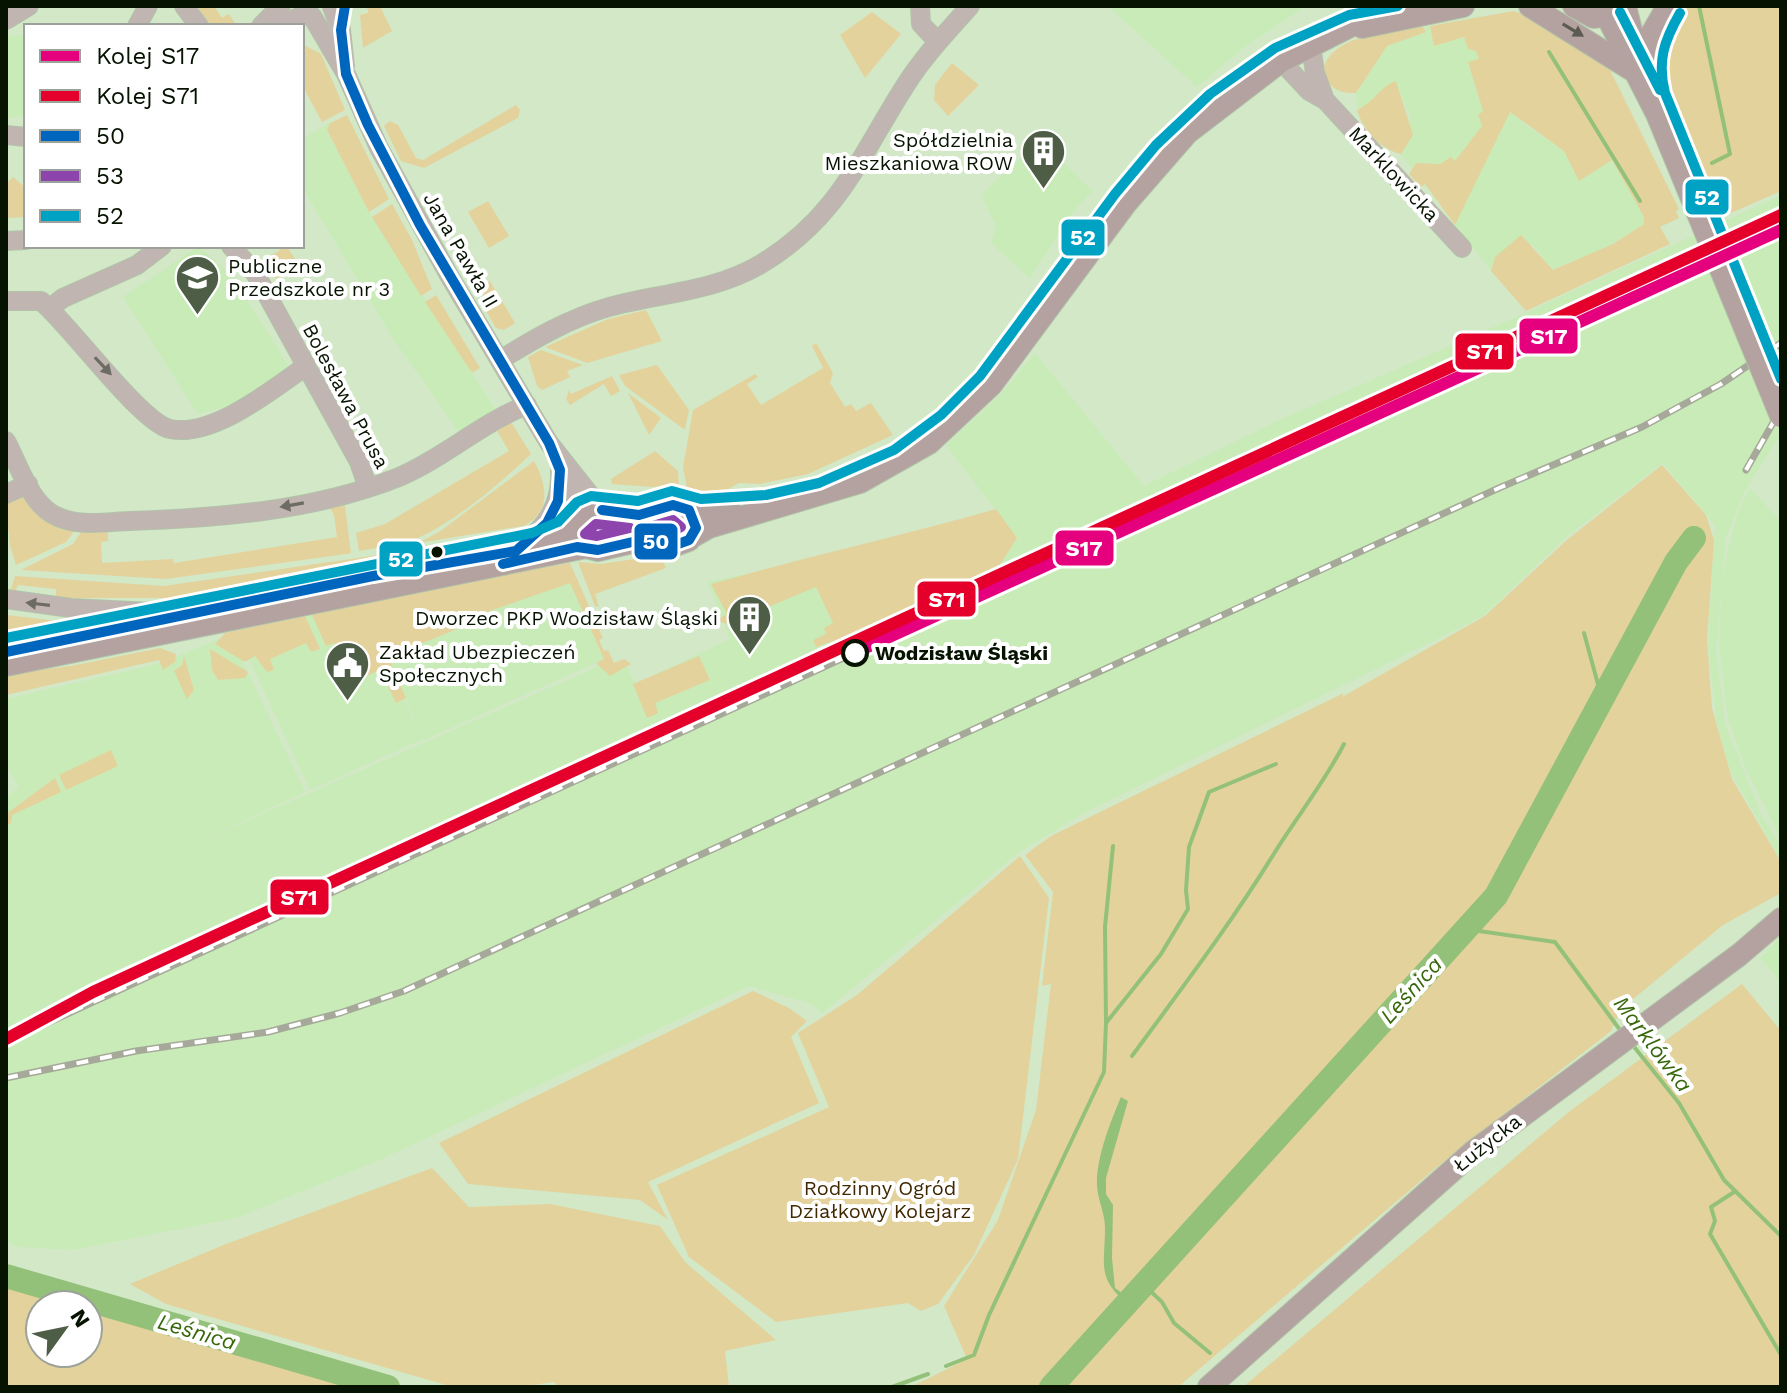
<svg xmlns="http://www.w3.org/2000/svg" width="1787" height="1393" font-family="'Work Sans',sans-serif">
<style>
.built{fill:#c9ebb8}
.green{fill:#e4d29d}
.water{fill:#94c17a}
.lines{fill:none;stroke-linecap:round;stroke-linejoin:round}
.stream{stroke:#94c17a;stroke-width:4}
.river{stroke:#94c17a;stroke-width:24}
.minor-casing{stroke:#b2c3aa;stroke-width:20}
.major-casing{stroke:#b2c3aa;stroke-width:24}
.minor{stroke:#c0b5b1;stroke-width:18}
.major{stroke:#b3a29f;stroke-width:22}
.rail-casing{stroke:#a6a99a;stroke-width:7}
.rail{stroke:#fff;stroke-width:4;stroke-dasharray:12;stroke-linecap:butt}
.major-bridge-casing{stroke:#b2c3aa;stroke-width:24;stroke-linecap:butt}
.major-bridge{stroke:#b3a29f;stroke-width:22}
.bus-1-casing{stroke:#fff;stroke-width:16}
.bus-2-casing{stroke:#fff;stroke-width:16}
.bus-3-casing{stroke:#fff;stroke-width:16}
.bus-1{stroke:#0065bd;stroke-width:10}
.bus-2{stroke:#8e44ad;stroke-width:10}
.bus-3{stroke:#00a2c4;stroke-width:10}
.rail-1-casing{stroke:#fff;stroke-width:18}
.rail-2-casing{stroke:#fff;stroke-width:18}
.rail-1{stroke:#e5007d;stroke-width:12}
.rail-2{stroke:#e4002b;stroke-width:12}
.oneway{fill:#5d5a50}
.oneway2{fill:#6d6c62}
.bus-dot{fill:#071301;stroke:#fff;stroke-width:3}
.stop-dot{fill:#fff;stroke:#071301;stroke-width:4}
.labels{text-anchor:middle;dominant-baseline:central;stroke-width:8;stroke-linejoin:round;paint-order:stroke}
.poi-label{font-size:20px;fill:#071301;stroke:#fff;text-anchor:end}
.street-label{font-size:20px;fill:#071301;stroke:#fff}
.stop-label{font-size:20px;font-weight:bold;fill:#071301;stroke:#fff;text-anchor:start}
.park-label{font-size:20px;fill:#3f2700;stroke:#fff}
.water-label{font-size:22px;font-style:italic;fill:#366709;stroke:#fff}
.line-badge{stroke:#fff;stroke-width:3}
.badge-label{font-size:22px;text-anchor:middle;font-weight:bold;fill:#fff}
</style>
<rect width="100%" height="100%" fill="#d2e8c7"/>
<path class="built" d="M1108,6H1306L1243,48L1197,87Z
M1481,16L1524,124L1564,151L1579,181L1611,160L1645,217L1644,224L1613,244L1552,270L1533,245L1495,257L1491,271L1401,154L1410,117L1396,82L1384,87L1375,101L1357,110L1356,93L1387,46L1426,32L1424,27Z
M25,35L26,116L6,118V36Z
M330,123L327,131L372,217L497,412L461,435L392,337L302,187V139Z
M1034,145L1050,150L1092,191L1074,211L1030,278L991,243L996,226L981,195Z
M1781,195V434L1744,492L1726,538L1716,650L1725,724L1760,812L1781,847V861L1730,770L1717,724L1708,645L1715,525L1663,463L1566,537L1483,616L1084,813L1018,853L822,1013L810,1003L749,986L382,1159L236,1218L71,1250L17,1247L6,1241V798L19,787L6,766V699L157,664L230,635L305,792L178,851L606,663L624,662L635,684L730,639L708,582L856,550L993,512L1019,541L946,445L1001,394L1035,353L1144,486L1275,422L1521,315Z
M199,246L233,277L291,370L242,402L198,414L123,297Z
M1750,488L1781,522V839L1746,769L1728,719L1719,646L1722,581L1729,545L1738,512Z
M568,579L604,659L424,740L387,657L454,630L441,601Z
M359,604L423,739L310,790L237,633Z
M1781,937V982L1760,958Z"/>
<path class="green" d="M197,6H214L222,18L229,14L237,26H211Z
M361,6H380L392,31L363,48L360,15L368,13V9Z
M1682,6H1781V191L1731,213L1726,197L1711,204L1659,58L1663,35Z
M1514,11L1534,18L1610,70L1679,209L1676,211L1679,218L1660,227L1670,244L1526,311L1491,271L1495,257L1521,235L1553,270L1613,244L1644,224V217L1612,160L1579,181L1564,151L1510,112L1455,225L1425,184L1421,187L1409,174L1416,163L1440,164L1451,157L1455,161L1482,126L1478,115L1483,111L1468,62L1479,59L1476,51L1468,49L1464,37L1434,46L1430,26Z
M872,12L901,34L865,78L840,35Z
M1422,25L1426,32L1387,46L1356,93C1338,94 1326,87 1324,67C1334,34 1394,31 1422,25Z
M302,44L321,54L345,110L322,122L302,85Z
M952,63L979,85L948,116L934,100L935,85Z
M1396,81L1413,135L1401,154C1380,149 1363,130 1357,110C1375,102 1381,85 1396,81Z
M516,105L520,110L518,118L424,168L401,161L384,126L390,121L398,125L416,158L423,160Z
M347,115L389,199L369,212L327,130L330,123Z
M13,177L26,188V217L6,218V184Z
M488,201L509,236L489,248L468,212Z
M392,204L412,240L432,289L421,296L372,217Z
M286,246L299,264L276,279L263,261Z
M490,281L515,323L504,330L496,328L482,304L486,283Z
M436,295L480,368L472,373L425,302Z
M646,310L662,341L587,363L545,347L608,319Z
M816,343L833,373L830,383L845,407L851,404L856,411L871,403L893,435L808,474L760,484L739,483L720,494L687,489L683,467L693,410L755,374L758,377L747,384L761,405L823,368L812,346Z
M541,350L583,365L567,371L570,377L542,390L537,386L528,357Z
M657,365L689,410L685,430L625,386L619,375Z
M612,376L620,391L611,396L604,384L570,405L566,399L569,390L571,394Z
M628,393L661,418L649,435Z
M511,422L531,454C499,484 450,527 408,542C393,547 375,548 359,551L356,533L385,524L509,451L497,431Z
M919,435C889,474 771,498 722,507V502L812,480Z
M655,451L678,471L679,489L612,484L611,479Z
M534,461C547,484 552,513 523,526L418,543L439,532Z
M1662,465L1706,515L1714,540L1707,640L1712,708L1732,779L1781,862V893L1723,925L1621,1009L1611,1031L1443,1162L1178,1387H911L967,1359L944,1306L998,1220L1036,1110L1051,984L1042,986L1053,892L1025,855L1051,836L1344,693L1342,697L1485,616L1568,539Z
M21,490L79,525L66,542L16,565L10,546L6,505Z
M595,490L696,498L708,502L606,505Z
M344,499L351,553L346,554L166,579L21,570L73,544L85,526L108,525V541L101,542L102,563L173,559L174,563L337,537L334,515L327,502Z
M996,509L1017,538L1000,565L842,638L816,647L813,640L826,634L824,628L833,623L816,587L727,624L716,620L727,614L711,584C806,557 901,536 996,509Z
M678,515L686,523L683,533L607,540L588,534L589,525L594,520Z
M420,549V554C340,574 261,598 178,601L176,598H56V589L18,585L14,594L10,593L15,576L164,586Z
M641,558L663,562L666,568L595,594L599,607L595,606L578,562L601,564Z
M570,563L603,638L599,640L604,651L608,650L614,663L624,659L631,664L610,676L596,663L604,659L570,583L453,624L455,630L388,657L406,698L396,703L380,670L353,682L334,643L326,646L312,615L386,595Z
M7,615L73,623L75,629L6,640Z
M77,616L127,617L129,621L82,631Z
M305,616L320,649L311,652L306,643L270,659L274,670L267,672L255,656L245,662L215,644L225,633Z
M160,648L176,654L175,662L163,670L159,660L6,695V674L71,666Z
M210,649L248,672L245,678L218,680L212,670Z
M184,656L194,690L187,699L174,671L182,665Z
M699,656L710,680L655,703L658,713L647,718L633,684Z
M111,750L118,766L66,790L59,775Z
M55,778L61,792L12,815L11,823L6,825V814Z
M1020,856L1049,898L1018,1159L974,1255L938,1304L921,1311L908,1303L776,1322L689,1257L657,1185L829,1107L798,1033L857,995Z
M1742,984L1781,1031V1387H1243L1570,1111Z
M753,991L789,1008L807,1021L791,1037L819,1103L648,1182L668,1220L640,1200L468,1184L439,1143Z
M432,1168L469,1207L550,1204L660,1226L685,1262L776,1340L725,1351L729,1387H559L554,1382L519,1387H453L166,1304L130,1284L226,1244Z
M6,1285L77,1305H40V1353H88V1308L365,1387H6Z"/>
<path class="water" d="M1121,1097L1128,1101L1106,1178V1194L1113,1205L1112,1258L1115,1288L1132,1300L1128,1304C1096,1279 1105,1263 1105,1228C1105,1213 1098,1201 1097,1186C1096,1158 1110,1123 1121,1097Z"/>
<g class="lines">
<path class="stream" d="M1699,6L1730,154L1712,163
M1549,52L1640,201
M1584,633L1602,699
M1465,929L1555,942L1623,1034
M1106,1023L1105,927L1113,846
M1631,1043L1679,1103L1724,1180L1781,1236
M1132,1056C1182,988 1232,922 1275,852C1298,815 1324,783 1344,744
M1734,1192L1711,1207L1715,1221L1710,1234L1781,1355
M1145,1286L1162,1302L1174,1323L1210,1353
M946,1366L974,1355L989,1315L1104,1072L1106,1023L1161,954L1188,909L1186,890L1189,847L1209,792L1276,764
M892,1387L928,1374"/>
<path class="river" d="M6,1276L388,1387
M1051,1387L1496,896L1676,562L1694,538"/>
<defs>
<path id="minor" d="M184,6L199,26
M920,6L921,24L938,42
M332,7L341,30L345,66
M312,16L346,74L379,148L450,277L549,443L602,510
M6,20L29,6
M137,26L148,6
M261,26L281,6
M278,26L306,14
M1311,45L1315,73L1325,100
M1281,61L1309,91L1325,100L1462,248
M6,135L26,137
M6,241L26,240
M231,246L255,273L359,462L368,488
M6,301H41C70,325 141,423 170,429C213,438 273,389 306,366
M50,308L63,298L137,265L162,246
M500,360C534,339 570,318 609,307C660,293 714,292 761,264C838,218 859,158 905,86C923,57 947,32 970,6
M6,441C19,465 30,504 56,516C78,527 105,522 129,521C219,518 314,511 399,477C444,458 481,423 527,405
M563,475L578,505L580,519
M6,494L28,484
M516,551C544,528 562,508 560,470
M6,599L71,608L192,614"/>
<path id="major" d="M1530,6L1634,71
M1574,6L1594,17L1621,13
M1626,10L1635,47
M1608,18L1657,114L1697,211
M1362,27L1463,6
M1643,67L1650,37L1668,6
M689,510L696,528L689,540L678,544L641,540L598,550L586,547L578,536L580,519L594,510L639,515L673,505L699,513L730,510
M693,536L709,527L860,482L929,443L991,385L1126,203L1187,133L1281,61L1390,6
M541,545L566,534L577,525
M6,665L586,547
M1209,1387L1473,1152L1739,955L1781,919"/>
</defs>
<use href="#minor" class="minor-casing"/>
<use href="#major" class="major-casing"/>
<use href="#minor" class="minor"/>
<use href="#major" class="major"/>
<defs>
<path id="rail" d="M1746,470L1781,409
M6,1042L852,654
M6,1078L136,1051L268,1032L340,1013L404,991L1499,488L1642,427L1721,384L1781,343"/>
</defs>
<use href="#rail" class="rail-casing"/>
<use href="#rail" class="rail"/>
<defs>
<path id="major-bridge" d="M1697,211L1781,416"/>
</defs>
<use href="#major-bridge" class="major-bridge-casing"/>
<use href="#major-bridge" class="major-bridge"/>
<defs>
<path id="bus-1" d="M503,564L577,547L598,550L641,540L678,544L689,540L696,528L689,510L673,505L639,515L602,510
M6,652L373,576L516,551L547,523L558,501L560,470L549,443L420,225L368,125L346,74L341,30L345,6"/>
<path id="bus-2" d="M673,520L681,527L675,530L649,527Z
M596,524L630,528L597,536L585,534Z"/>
<path id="bus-3" d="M1620,12L1660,90
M1680,13C1664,41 1657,61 1665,93L1781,379
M6,638L532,533L558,522L577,502L591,496L638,501L672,491L701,499L766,495L819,483L894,450L941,415L980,376L1115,194L1156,145L1210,94L1275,48L1349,15L1398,6"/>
</defs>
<use href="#bus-1" class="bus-1-casing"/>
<use href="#bus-2" class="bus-2-casing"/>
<use href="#bus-3" class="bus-3-casing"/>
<use href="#bus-1" class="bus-1"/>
<use href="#bus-2" class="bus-2"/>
<use href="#bus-3" class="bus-3"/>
<defs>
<path id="rail-1" d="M852,654L1781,230"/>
<path id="rail-2" d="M6,1039L93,992L1781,215"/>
</defs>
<use href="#rail-1" class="rail-1-casing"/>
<use href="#rail-2" class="rail-2-casing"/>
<use href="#rail-1" class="rail-1"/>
<use href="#rail-2" class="rail-2"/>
</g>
<defs><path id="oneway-solid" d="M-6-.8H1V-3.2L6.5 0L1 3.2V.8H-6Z" transform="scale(2)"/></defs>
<use class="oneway" href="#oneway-solid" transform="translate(1573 30) rotate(31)"/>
<g class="oneway2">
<use href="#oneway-solid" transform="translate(103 366) rotate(47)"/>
<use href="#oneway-solid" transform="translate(292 505) rotate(170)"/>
<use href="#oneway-solid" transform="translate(38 604) rotate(-173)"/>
</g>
<defs>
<symbol id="building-pin" viewBox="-11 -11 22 30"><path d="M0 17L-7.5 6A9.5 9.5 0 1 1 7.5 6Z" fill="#4e5e46" stroke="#fff"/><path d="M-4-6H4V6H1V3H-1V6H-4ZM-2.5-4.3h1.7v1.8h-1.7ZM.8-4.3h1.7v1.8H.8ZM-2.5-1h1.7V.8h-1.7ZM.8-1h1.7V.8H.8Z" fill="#fff"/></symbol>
<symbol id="school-pin" viewBox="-11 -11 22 30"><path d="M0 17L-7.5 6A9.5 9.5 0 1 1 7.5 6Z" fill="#4e5e46" stroke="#fff"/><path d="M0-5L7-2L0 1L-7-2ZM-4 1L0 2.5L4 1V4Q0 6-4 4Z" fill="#fff"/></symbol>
<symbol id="civic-pin" viewBox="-11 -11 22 30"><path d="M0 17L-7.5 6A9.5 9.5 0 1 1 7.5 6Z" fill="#4e5e46" stroke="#fff"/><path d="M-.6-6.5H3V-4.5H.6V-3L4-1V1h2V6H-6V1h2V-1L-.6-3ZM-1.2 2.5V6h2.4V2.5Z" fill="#fff"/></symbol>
</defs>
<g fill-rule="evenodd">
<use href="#building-pin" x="1018" y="126" width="51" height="69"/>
<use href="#school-pin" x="172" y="252" width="51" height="69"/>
<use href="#building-pin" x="724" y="592" width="51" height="69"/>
<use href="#civic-pin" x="322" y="638" width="51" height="69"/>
</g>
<circle class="bus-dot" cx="437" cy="552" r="7"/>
<circle class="stop-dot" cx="855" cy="653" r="12"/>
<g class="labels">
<g class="poi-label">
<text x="1013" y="140">Spółdzielnia<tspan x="1013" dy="23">Mieszkaniowa ROW</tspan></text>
<text x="228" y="266" text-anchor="start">Publiczne<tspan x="228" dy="23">Przedszkole nr 3</tspan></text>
<text x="718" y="618">Dworzec PKP Wodzisław Śląski</text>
<text x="379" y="652" text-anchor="start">Zakład Ubezpieczeń<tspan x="379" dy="23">Społecznych</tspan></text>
</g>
<g class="street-label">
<text transform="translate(1394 174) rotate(47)">Marklowicka</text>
<text transform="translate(461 250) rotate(60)">Jana Pawła II</text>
<text transform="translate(346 396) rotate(62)">Bolesława Prusa</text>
<text transform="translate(1487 1143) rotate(-38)">Łużycka</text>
</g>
<g class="stop-label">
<text x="875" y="653">Wodzisław Śląski</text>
</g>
<g class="park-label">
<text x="880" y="1188">Rodzinny Ogród<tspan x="880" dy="23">Działkowy Kolejarz</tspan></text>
</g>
<g class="water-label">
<text transform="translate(1411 990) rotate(-48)">Leśnica</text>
<text transform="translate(1653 1044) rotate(53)">Marklówka</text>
<text transform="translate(197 1332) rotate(16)">Leśnica</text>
</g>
</g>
<g class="line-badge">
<rect x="1684" y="178" width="46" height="38" rx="8" fill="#00a2c4"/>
<rect x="1060" y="218" width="46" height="39" rx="8" fill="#00a2c4"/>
<rect x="1518" y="317" width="61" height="38" rx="8" fill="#e5007d"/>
<rect x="1454" y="332" width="61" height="39" rx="8" fill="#e4002b"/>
<rect x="633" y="522" width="46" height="39" rx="8" fill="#0065bd"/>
<rect x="1054" y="529" width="61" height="38" rx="8" fill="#e5007d"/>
<rect x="378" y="540" width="46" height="38" rx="8" fill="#00a2c4"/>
<rect x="916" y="580" width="61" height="38" rx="8" fill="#e4002b"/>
<rect x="269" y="878" width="61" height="38" rx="8" fill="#e4002b"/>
</g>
<g class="badge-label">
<text x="1707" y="205">52</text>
<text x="1083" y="245">52</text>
<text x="1549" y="344">S17</text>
<text x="1485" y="359">S71</text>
<text x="656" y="549">50</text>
<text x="1084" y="556">S17</text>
<text x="401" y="567">52</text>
<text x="947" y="607">S71</text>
<text x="299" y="905">S71</text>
</g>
<rect width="1787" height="1393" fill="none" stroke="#071301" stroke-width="16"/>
<rect x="24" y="24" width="280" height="224" fill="#ffffff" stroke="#9ca199" stroke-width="2"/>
<rect x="40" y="50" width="40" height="12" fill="#e5007d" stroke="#9ca199" stroke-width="2"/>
<text x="96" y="64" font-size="24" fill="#071301">Kolej S17</text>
<rect x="40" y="90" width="40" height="12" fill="#e4002b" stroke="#9ca199" stroke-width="2"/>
<text x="96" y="104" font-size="24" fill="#071301">Kolej S71</text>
<rect x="40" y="130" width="40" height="12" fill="#0065bd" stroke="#9ca199" stroke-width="2"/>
<text x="96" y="144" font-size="24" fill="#071301">50</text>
<rect x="40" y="170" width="40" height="12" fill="#8e44ad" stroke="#9ca199" stroke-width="2"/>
<text x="96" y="184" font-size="24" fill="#071301">53</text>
<rect x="40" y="210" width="40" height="12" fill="#00a2c4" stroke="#9ca199" stroke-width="2"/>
<text x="96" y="224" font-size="24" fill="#071301">52</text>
<g transform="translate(64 1329) rotate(57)"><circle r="38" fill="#ffffff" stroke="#9ca199" stroke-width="2"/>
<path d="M0-6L14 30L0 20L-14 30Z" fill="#4e5e46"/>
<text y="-12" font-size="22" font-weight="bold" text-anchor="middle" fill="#071301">N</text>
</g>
</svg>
